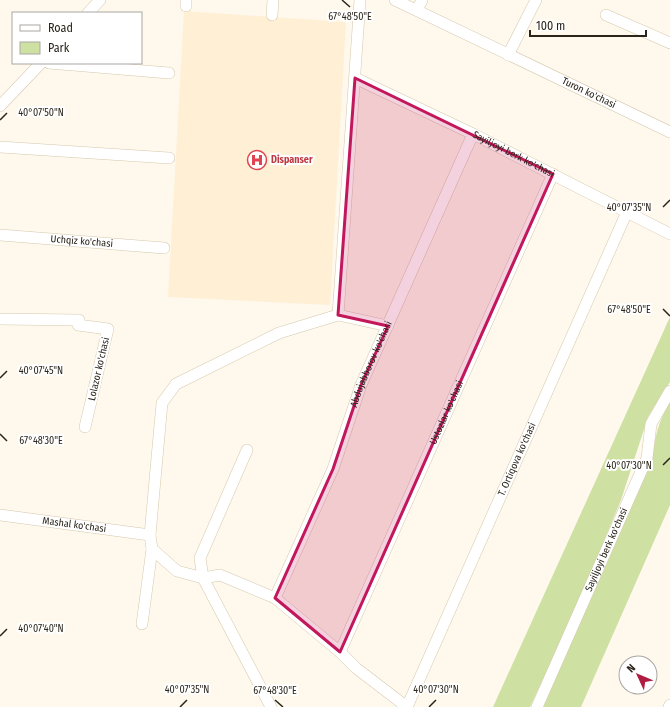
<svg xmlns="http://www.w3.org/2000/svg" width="670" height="707" font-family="'Fira Sans Condensed',sans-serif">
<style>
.built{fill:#fff0d5}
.green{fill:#cee1a3}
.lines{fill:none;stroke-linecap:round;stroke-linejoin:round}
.minor-casing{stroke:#d6c8ad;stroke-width:12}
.minor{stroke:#fff;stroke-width:11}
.marked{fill:#c2185b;fill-opacity:0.2;stroke:#c2185b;stroke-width:3;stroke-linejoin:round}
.ticks{fill:none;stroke:#2a241a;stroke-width:1.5}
.labels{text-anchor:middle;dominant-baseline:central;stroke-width:4;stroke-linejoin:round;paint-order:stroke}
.street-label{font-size:10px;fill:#2a241a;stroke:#fff}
.health-label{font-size:10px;font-weight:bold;fill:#be3a42;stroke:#fff;text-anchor:start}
.ticks-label{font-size:10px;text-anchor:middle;fill:#2a241a;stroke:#fff;stroke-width:4;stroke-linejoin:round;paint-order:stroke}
</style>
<rect width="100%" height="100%" fill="#fef8ed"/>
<path class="built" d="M184,11L346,22L330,305L168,297Z"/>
<path class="green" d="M670,317V382L648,417L621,500L575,611L530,707H493Z
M670,401V505L581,707H542L652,460C654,439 659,420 670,401Z"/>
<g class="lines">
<defs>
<g id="minor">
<path id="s1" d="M395,0L670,132"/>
<path d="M186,6V0"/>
<path d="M417,10L422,0"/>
<path d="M88,13L100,0"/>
<path d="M272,15L273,0"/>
<path d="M606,15L670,43"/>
<path d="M508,55L536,0"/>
<path d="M49,63L169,73"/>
<path id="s2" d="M355,78L473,134L670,234"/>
<path d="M0,106L41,63"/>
<path d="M0,147L169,158"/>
<path id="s3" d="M0,235L164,248"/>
<path d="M338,315L360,0"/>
<path d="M0,319L79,320L78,325L108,329L85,427"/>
<path d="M388,326L338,315L279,333L176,384L162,403L150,535L152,549L177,571L203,578L220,575L275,598L340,652L356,668L407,707"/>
<path d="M247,450L200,558L203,578L271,707"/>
<path id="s4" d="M0,515L150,535"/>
<path id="s5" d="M275,598L333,469L361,385L473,134"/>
<path d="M142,624L152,549"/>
<path id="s6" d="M340,652L553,174"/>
<path id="s7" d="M407,707L627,212"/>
<path id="s8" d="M537,707L647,458L651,424L670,391"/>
<path d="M669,707L670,705"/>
</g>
</defs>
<use href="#minor" class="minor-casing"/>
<use href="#minor" class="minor"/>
</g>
<path class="marked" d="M355,78L553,174L340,652L275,598L333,469L361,385L388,326L338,315Z"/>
<path class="ticks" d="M342,0L350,7M0,120L7,113M663,207L670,200M663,309L670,316M0,378L7,371M0,434L7,441M663,465L670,458M0,636L7,629M275,700L283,707M180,707L187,700M429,707L436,700"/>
<defs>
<symbol id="hospital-ring" viewBox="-11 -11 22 22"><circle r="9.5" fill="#fff" stroke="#e0444e" stroke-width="1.5"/><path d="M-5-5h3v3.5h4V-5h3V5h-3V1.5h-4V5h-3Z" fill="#e0444e"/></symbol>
</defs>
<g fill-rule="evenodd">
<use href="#hospital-ring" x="246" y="149" width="22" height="22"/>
</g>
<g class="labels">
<g class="street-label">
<text stroke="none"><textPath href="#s1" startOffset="215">Turon ko'chasi</textPath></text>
<text stroke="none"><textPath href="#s2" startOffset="176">Sayiljoyi berk ko'chasi</textPath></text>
<text stroke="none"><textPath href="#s3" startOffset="82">Uchqiz ko'chasi</textPath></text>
<text stroke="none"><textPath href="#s5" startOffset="253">Abdujabborov ko'chasi</textPath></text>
<text transform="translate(99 369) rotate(-77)">Lolazor ko'chasi</text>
<text stroke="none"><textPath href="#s6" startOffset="262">Ustozlar ko'chasi</textPath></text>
<text stroke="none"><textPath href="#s7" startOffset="271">T. Ortiqova ko'chasi</textPath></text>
<text stroke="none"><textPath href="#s4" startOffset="75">Mashal ko'chasi</textPath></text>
<text stroke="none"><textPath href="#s8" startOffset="172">Sayiljoyi berk ko'chasi</textPath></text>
</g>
<g class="health-label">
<text x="271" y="160">Dispanser</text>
</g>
</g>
<g class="ticks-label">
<text x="350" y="20">67°48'50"E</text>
<text x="41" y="116">40°07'50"N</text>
<text x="629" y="211">40°07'35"N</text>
<text x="629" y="313">67°48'50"E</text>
<text x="41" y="374">40°07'45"N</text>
<text x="41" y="444">67°48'30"E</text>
<text x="629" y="469">40°07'30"N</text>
<text x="41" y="632">40°07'40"N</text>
<text x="187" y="693">40°07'35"N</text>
<text x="436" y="693">40°07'30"N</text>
<text x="275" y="694">67°48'30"E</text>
</g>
<rect x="12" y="12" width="130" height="52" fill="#ffffff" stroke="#aaa7a3"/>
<rect x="20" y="25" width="20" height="6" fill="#ffffff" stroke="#aaa7a3"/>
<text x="48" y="32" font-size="12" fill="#2a241a">Road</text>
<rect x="20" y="42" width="20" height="12" fill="#cee1a3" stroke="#aaa7a3"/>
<text x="48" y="52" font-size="12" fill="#2a241a">Park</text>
<g transform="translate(638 675) rotate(314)"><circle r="19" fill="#ffffff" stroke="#aaa7a3"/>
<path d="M0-3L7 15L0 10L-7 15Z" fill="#b01d43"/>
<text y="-6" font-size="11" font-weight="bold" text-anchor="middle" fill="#2a241a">N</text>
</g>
<path d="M530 30v6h116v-6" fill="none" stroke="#2a241a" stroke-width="2"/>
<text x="536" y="30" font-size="12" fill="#2a241a" stroke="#ffffff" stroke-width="3" paint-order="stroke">100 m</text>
</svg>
